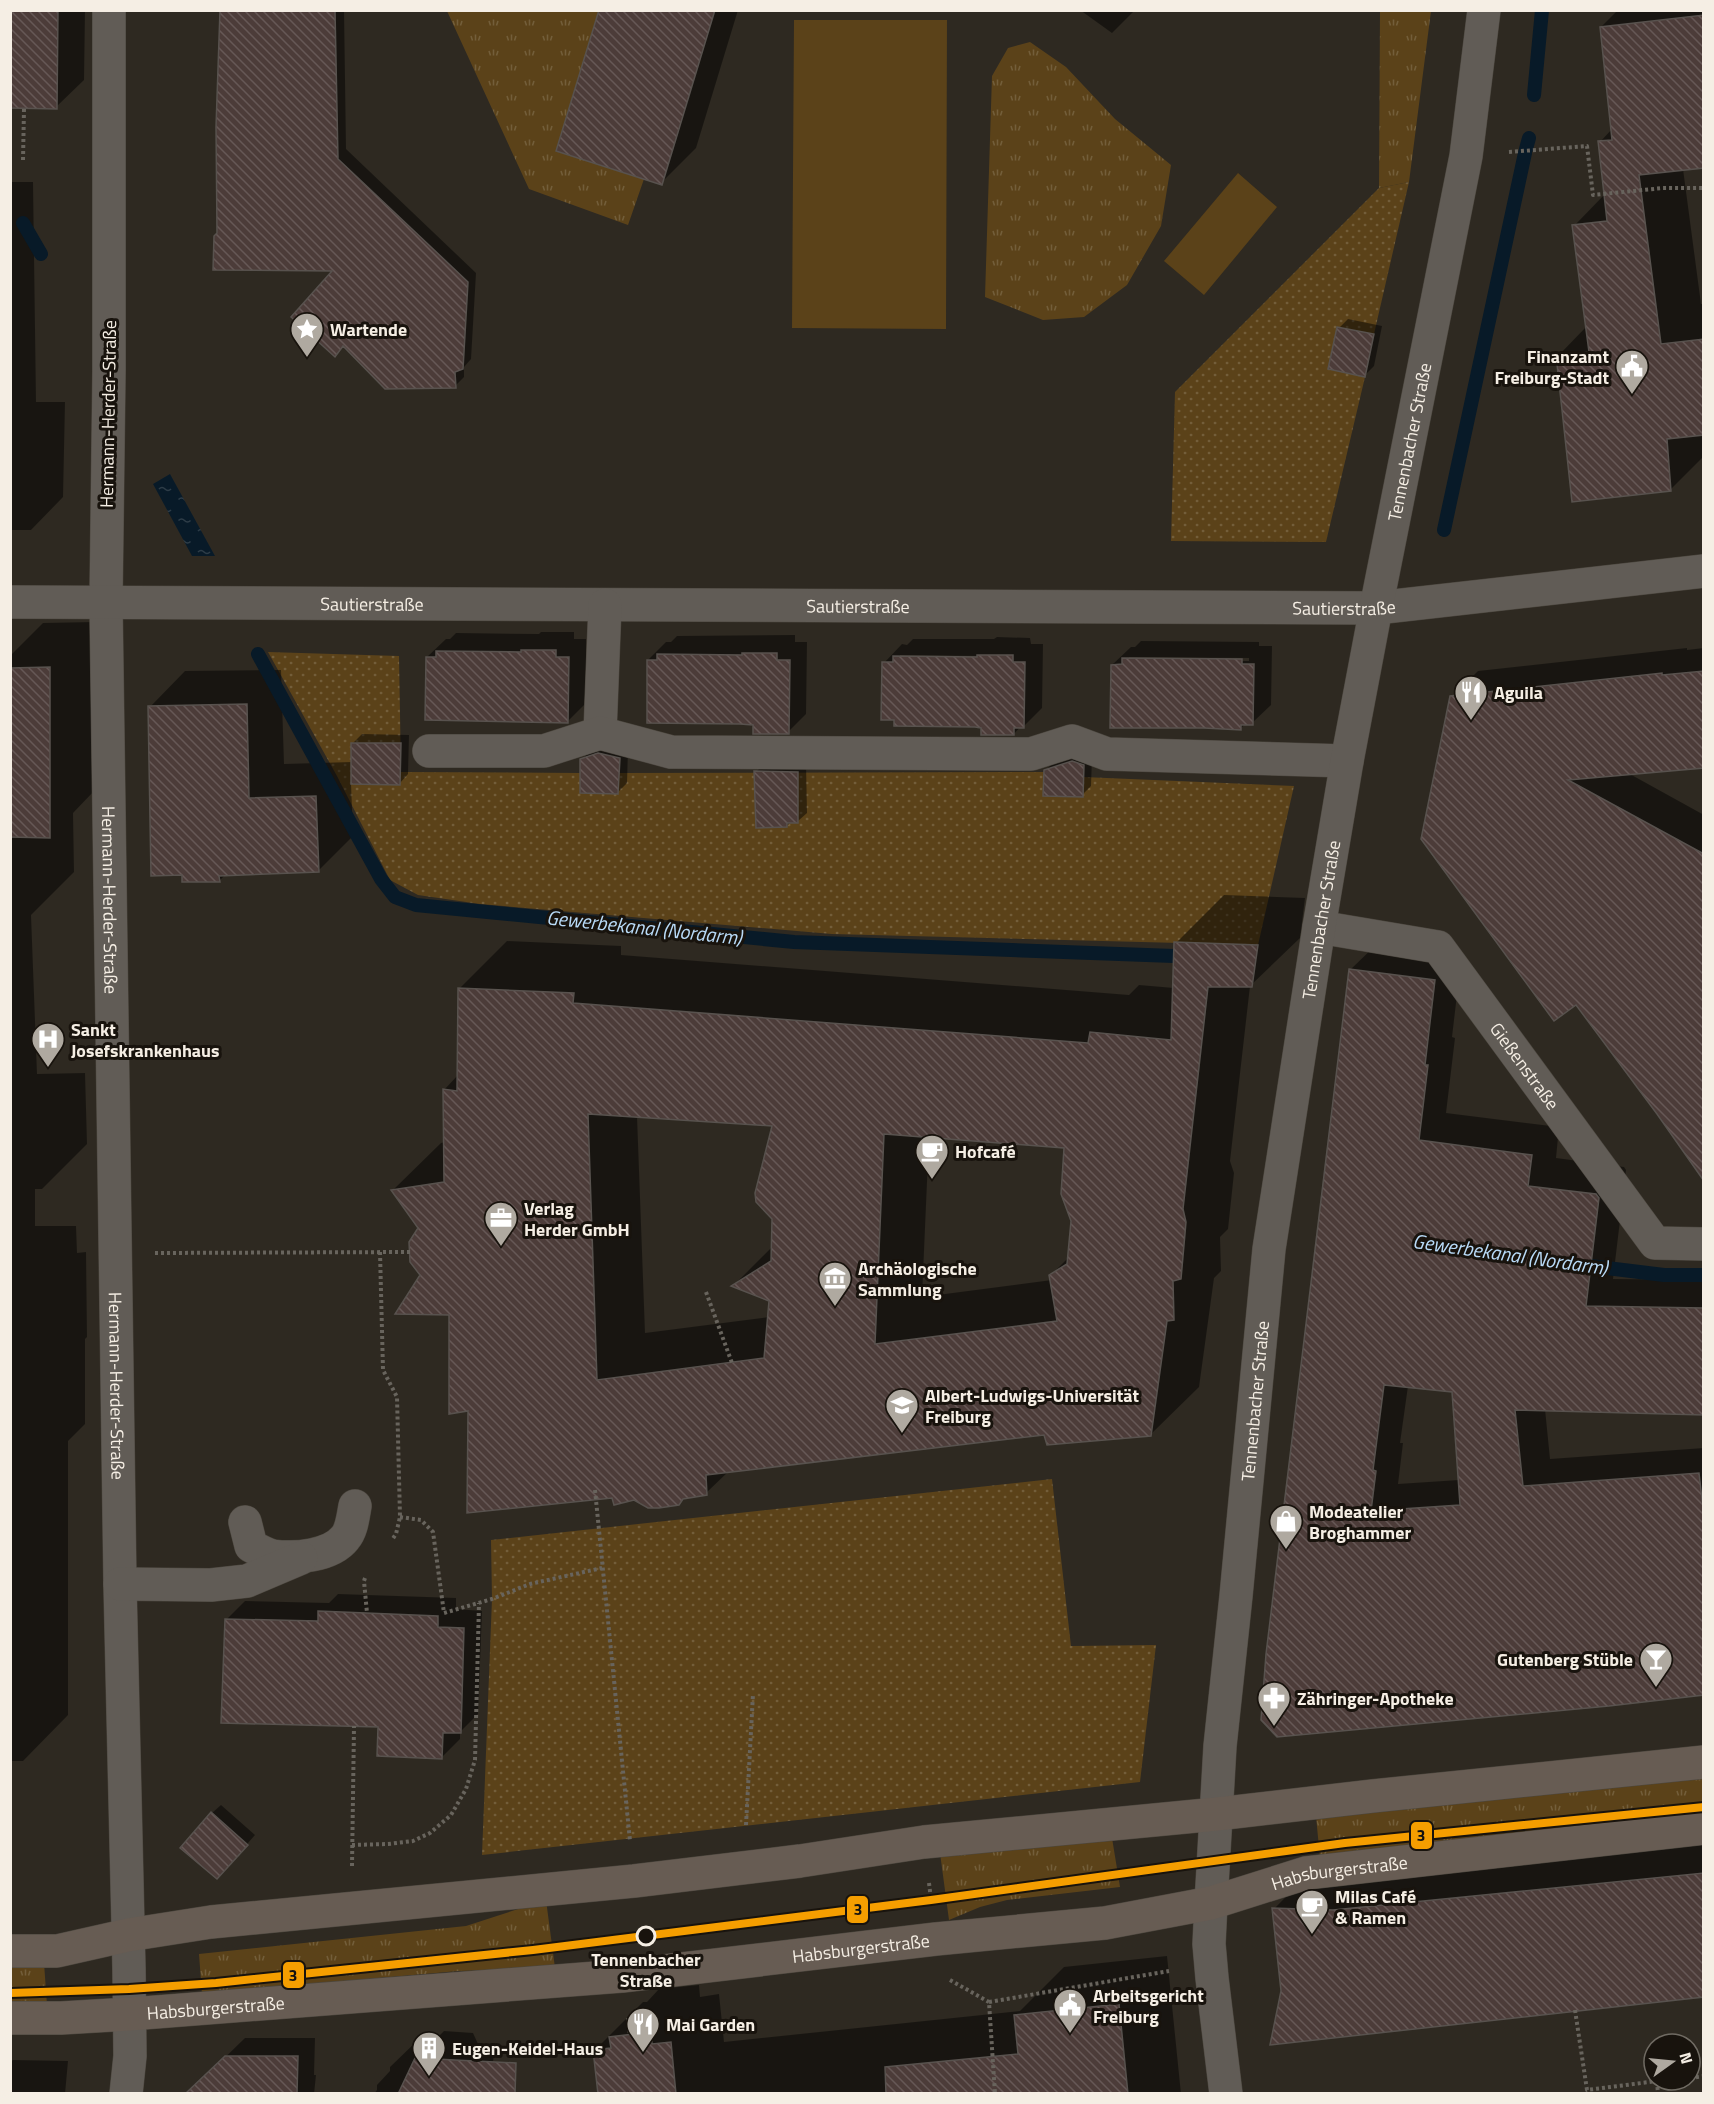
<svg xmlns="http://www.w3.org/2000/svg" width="1714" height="2104" font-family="'Titillium Web',sans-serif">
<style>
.grass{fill:url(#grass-tufts)}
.park{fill:url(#park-dots)}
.pitch{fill:#5b4219}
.water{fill:url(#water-ripples)}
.shadow{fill:#0007;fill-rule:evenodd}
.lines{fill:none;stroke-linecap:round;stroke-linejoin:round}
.stream{stroke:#081a28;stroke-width:14}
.building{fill:url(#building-back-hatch);stroke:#58524e;stroke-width:1.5;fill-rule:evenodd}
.minor-casing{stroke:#4b463e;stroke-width:34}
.major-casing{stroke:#4b463e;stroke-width:34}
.path{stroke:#68645d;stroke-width:4;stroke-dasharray:3 3;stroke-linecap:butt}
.minor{stroke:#615c56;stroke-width:33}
.major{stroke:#675c53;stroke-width:33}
.tram-1-casing{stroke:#18130d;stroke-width:12}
.tram-1{stroke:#f59e00;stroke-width:8}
.stop-dot{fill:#18130d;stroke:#f5eee4;stroke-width:3}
.labels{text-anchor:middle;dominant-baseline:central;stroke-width:6;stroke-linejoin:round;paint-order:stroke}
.poi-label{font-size:18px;font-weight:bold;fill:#f5eee4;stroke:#18130d;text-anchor:start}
.street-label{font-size:18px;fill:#f5eee4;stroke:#18130d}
.stop-label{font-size:18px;font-weight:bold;fill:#f5eee4;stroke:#18130d}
.water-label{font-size:20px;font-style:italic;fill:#b9dbf8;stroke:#18130d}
.line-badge{stroke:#18130d;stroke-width:2}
.pale-badge-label{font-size:16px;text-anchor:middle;font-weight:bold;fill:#111}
</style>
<defs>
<pattern id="grass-tufts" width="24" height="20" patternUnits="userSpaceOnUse" patternTransform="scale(1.5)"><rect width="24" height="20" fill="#5b4219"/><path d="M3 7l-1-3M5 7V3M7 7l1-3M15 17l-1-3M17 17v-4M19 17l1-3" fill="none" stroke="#735e3a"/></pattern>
<pattern id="park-dots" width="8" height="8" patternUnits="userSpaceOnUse" patternTransform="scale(1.5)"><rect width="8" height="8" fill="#5b4219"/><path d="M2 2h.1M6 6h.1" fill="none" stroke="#735e3a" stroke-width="1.8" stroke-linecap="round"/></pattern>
<pattern id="water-ripples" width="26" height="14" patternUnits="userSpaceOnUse" patternTransform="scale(1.5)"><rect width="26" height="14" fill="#081a28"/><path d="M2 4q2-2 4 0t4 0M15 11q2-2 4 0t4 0" fill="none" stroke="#2d3c47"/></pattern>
<pattern id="building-back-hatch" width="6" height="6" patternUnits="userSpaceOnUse" patternTransform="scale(1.5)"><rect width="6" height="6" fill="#4c3c39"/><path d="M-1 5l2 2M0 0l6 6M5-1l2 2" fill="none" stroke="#665856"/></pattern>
</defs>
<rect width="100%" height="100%" fill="#2e2921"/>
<path class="grass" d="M447,11H599L556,151L644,179L628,225L529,189Z
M1380,11H1431L1409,182L1379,188Z
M1030,42L1066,67L1115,119L1171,165L1161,226L1127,285L1084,317L1043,320L985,297L992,76L1008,48Z
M1703,1776V1817L1320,1858L1316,1816Z
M1112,1838L1120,1887L1007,1900L980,1907L949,1920L940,1853Z
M546,1900L555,1968L458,1971L202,1994L199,1954L466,1926Z
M44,1963L47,2005H11L10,1964Z"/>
<path class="park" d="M1409,182L1374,334L1337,327L1328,369L1365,377L1326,542L1171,541L1175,392L1379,188Z
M268,652L399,656L401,772L580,773V793L618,794L619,773L1044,772V796H1063L1083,777L1294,786L1258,945L832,934L480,904L418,895L390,880L337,776Z
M1052,1479L1071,1646L1156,1645L1140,1782L482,1855L492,1599L491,1540Z"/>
<path class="pitch" d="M794,20H947L946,329L792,328Z
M1238,173L1277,207L1204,295L1164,261Z"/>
<path class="water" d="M170,474L215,556H192L153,484Z"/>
<path class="shadow" d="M10,10H85L84,80L56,107Z
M222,10H344L346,149L476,273L471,359L464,367V377L455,386L344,346L335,355L336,269L219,233Z
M600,10H738L696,148L661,183Z
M1080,10H1135L1112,33Z
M1618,10H1704V167L1683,169L1701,304H1704V456L1671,489L1558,356L1587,326L1574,226L1605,194L1600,142L1612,129L1601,27Z
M10,182H33L36,402H65L63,497L31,530H10Z
M1348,319L1382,326L1374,366L1365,375L1339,328Z
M95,622V790L73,813L74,872L31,915L37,1074L85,1073L87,1144L42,1189H35V1226H76L77,1253L86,1252L87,1337L85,1339V1424L68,1441V1715L23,1761H10V656L43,623Z
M541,632H574V639H586V703L567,722L427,657L446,639H450L456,633L539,634Z
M795,635V642H807L806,714L788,732L754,724L648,660L666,642H671L677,636Z
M997,637L1030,638L1031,644H1043L1042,708L1023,727H1020L1014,734L982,726L884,663L902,644L907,645L913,639H994ZM900,655L984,656V659L900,658Z
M1141,641L1259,642V646H1272L1271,705L1252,723H1246L1240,729L1112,665L1131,647H1135ZM1129,657L1249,658V661L1129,660Z
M1687,648V650L1704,648V766L1628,773L1704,815V1178L1452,697L1478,671Z
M281,670L284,764L353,762V743L362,734L409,735L408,774L400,783H351L353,836L318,871L226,874L219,881L150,707L185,671Z
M628,749L627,783L618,792L582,760L591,750Z
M1081,753L1092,757L1091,786L1082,795L1046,770L1055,761Z
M765,763L806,764L807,813L798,821L791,822L787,826L756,772Z
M1224,895L1305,898L1300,938L1250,986L1230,1161L1234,1173L1228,1229L1220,1237L1221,1271L1214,1278L1199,1387L1150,1435L1045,1433L729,1471L706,1493L685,1498L678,1504L613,1496L469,1409L450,1314L422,1275L420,1228L393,1190L441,1143L445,1142L444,1090L458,1075L459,989L507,941L621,946V955L1129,995L1139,985L1174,988L1176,943ZM637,1116L774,1125L773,1246L734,1285L770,1300L769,1317L645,1333ZM929,1136L1065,1146L1072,1221L1069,1257L1051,1275L1052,1280L922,1297Z
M1379,942L1462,952L1452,1037L1455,1038L1446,1113L1559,1127L1556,1158L1624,1167L1626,1170L1613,1279L1704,1280V1413L1545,1409L1550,1459L1704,1448V1694L1278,1735L1351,969ZM1408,1386L1453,1390L1459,1480L1398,1484L1403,1443H1400Z
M338,1594L456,1598V1609L482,1611L478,1714L460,1732V1739L442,1757L379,1725L227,1619L245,1601L329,1603Z
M221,1805L255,1835L226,1868L212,1813Z
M1704,1830V1996L1274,1909L1322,1860Z
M1167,1956L1181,2094H599L594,2051L643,2002H647L659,1989L699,1985L700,1997L719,1994L724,2042L1020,2011L1064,1967Z
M444,2031L473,2033L478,2044L495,2046L489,2094H374L377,2090V2085L390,2071V2067L418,2040L433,2042Z
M245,2038H315L314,2075H316L314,2094H206L208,2074Z
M13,2060L68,2061L65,2094H10V2062Z"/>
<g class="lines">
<path class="stream" d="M1534,95L1542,10
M1526,149L1529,138
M23,223L41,254
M1444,530L1525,153
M258,654L381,879L395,897L416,905L794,942L1174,956
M1574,1264L1664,1275H1704"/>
</g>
<path class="building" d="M10,10H58L57,109L10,108Z
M220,10H335L338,159L468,282L463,369L455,372L456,388L385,389L343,346L335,357L291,317L332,271L213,270L214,236L217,233L216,127Z
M599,10H715L662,185L556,151Z
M1704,15V168L1639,175L1661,344L1704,339V435L1667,439L1671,491L1572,502L1556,355L1589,352L1572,225L1607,221L1598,141L1612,140L1600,27Z
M1337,327L1374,334L1365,377L1328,369Z
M521,650H556V657H569L568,723L425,720L426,657H436V651L521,652Z
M742,653H777V660H790L789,734H753V725L740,724L647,723V660H657V654L742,655Z
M977,655H1013V662H1025L1024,728H1014V735H981V728L975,727L894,726V720H881L882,662H893V656L977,657Z
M1122,658L1242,659V664H1254L1253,725H1241V730L1204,728H1110L1111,665L1122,664Z
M50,667V838L10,837V668Z
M1704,671V768L1568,780L1704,854V1181L1657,1114L1576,1005L1554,1021L1421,839L1450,696L1662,673V675Z
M247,704L249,798L316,796L319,872L219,876L220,882H182V875L151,876L148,706Z
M351,743H401L400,785L351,784Z
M598,753L620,758L618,794L580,793V759Z
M1072,761L1084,765L1083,797L1043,796L1044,770Z
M754,771L798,772V823H787V827L756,828Z
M1174,942L1258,945L1252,987H1208L1183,1209L1186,1222L1181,1279L1173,1281L1174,1320L1167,1321L1151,1436L1047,1445L1044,1435L706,1475L707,1495L683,1499L679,1505L659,1508H648L634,1500L614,1505L612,1498L467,1513L468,1411L449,1414V1315L395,1314L420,1275L410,1262L409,1242L418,1228L391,1190L444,1182L443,1089L457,1091L458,988L574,993L573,1003L1088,1043L1090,1032L1171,1040ZM588,1114L772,1126L755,1193L756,1202L772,1219L771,1261L731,1286L769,1301L764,1358L597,1380ZM884,1134L1064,1148L1061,1194L1071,1221L1067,1264L1049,1275L1057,1321L875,1344Z
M1349,969L1435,980L1425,1065H1428L1419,1140L1532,1155L1528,1186L1596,1194L1599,1198L1586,1306L1704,1308V1415L1515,1410L1523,1486L1699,1473L1704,1517V1695L1609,1706L1277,1737L1261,1720L1266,1654ZM1384,1385L1452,1392L1460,1505L1371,1511L1376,1471L1373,1470Z
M318,1611L438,1616V1627L464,1628L461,1733H443L442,1759L377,1756L378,1727L221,1723L225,1619L318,1621Z
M211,1812L248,1845L217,1879L180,1848Z
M1704,1873V1997L1270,2045L1281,1991L1272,1908L1333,1910Z
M1119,2004L1128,2094H886L885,2067L1018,2054L1014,2015Z
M651,2032L652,2044L671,2042L676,2094H598L593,2050L611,2048L609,2037Z
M225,2056H298L297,2094H185Z
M415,2058L516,2063L515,2094H398Z"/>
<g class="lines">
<defs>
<g id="minor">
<path id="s1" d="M109,10V371L106,602L120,1584L129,1969L130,2056L126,2094"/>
<path id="s2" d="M10,602L1376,608L1704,571"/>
<path d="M600,733L605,605"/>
<path d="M429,751H544L600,733L671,752L1031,754L1072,741L1107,754L1347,761"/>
<path id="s3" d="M1319,927L1438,947L1655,1243L1704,1244"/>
<path d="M245,1522L251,1546C258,1550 266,1554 273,1556C295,1559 331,1556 345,1538C352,1530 353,1516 355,1506"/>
<path d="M120,1584L211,1585L247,1581L301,1558"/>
<path id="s4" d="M1226,2094L1212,1978L1209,1944L1211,1903L1220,1746L1236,1596L1269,1249L1319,927L1347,761L1376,608L1466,156L1484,10"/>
</g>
<g id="major">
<path d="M10,1951H57L128,1935L211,1922L634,1881L800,1861L924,1842L1217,1814L1373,1796L1704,1762"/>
<path id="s5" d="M10,2018H61L130,2014L622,1976L936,1939L1105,1923L1211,1903L1306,1873L1704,1828"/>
</g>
</defs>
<use href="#minor" class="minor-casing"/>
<use href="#major" class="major-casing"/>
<path class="path" d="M1509,152L1587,146L1593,195L1663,188H1704
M23,160L24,109
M380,1252L383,1370L397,1397L400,1517L396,1534L392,1540
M155,1253L410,1252
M706,1292L732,1363
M595,1490L630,1841
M400,1517L421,1520L433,1532L444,1613L492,1599L530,1584L602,1568
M365,1578L364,1581L367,1613
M746,1825L753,1694
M352,1845L388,1844L413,1841L430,1833L451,1815L466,1789L475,1760L479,1603
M352,1866L354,1726
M929,1883L931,1899
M950,1980L989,2002L995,2094
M989,2002L1169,1971
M1575,2010L1587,2090L1665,2080
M628,2018L630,2035
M1690,2078L1704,2076
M1657,2081L1658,2094"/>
<use href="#minor" class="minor"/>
<use href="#major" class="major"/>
<defs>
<path id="tram-1" d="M10,1993L129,1989L216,1983L533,1950L931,1900L1345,1843L1704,1807"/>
</defs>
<use href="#tram-1" class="tram-1-casing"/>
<use href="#tram-1" class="tram-1"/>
</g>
<defs>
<symbol id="sight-pin" viewBox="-11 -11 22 30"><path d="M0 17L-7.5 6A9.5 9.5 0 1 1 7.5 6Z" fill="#afa9a0" stroke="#18130d"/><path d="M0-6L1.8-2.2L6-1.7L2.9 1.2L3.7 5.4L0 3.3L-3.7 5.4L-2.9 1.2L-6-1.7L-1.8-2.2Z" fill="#fff"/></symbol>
<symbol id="civic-pin" viewBox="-11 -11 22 30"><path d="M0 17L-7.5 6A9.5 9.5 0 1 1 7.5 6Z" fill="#afa9a0" stroke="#18130d"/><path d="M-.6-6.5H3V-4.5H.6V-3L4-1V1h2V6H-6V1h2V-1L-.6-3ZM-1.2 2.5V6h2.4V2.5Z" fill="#fff"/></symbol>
<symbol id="restaurant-pin" viewBox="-11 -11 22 30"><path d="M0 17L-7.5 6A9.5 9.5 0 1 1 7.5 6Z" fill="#afa9a0" stroke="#18130d"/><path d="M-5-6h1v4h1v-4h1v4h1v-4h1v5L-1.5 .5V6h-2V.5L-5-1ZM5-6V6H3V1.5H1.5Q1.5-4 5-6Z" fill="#fff"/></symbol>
<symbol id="hospital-pin" viewBox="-11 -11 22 30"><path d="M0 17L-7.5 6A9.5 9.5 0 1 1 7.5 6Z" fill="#afa9a0" stroke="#18130d"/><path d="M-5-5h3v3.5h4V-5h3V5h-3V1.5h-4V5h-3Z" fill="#fff"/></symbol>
<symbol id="cafe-pin" viewBox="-11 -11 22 30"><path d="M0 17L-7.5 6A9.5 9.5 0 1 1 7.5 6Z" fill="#afa9a0" stroke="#18130d"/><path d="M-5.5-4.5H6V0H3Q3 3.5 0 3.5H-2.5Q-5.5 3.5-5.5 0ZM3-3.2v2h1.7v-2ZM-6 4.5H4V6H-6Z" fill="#fff"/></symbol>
<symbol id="office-pin" viewBox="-11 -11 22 30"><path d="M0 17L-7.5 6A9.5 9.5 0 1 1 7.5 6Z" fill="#afa9a0" stroke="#18130d"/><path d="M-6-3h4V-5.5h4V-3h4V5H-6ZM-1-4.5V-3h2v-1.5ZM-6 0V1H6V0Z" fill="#fff"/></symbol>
<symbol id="museum-pin" viewBox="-11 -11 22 30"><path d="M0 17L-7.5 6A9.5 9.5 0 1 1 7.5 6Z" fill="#afa9a0" stroke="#18130d"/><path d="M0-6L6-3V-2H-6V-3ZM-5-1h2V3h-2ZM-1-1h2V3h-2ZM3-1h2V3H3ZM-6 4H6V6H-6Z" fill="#fff"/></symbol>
<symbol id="university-pin" viewBox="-11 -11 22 30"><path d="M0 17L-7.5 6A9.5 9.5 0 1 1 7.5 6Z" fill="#afa9a0" stroke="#18130d"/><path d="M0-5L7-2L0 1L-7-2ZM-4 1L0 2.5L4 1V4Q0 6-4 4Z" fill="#fff"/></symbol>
<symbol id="shop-pin" viewBox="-11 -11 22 30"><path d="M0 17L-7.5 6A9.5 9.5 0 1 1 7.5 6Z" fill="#afa9a0" stroke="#18130d"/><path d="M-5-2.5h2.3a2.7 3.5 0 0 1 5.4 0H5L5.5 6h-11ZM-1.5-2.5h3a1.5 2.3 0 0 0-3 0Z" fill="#fff"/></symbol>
<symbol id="bar-pin" viewBox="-11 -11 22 30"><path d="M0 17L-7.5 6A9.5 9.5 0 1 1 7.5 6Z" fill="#afa9a0" stroke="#18130d"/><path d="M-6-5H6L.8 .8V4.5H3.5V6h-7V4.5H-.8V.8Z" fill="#fff"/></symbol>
<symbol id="pharmacy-pin" viewBox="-11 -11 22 30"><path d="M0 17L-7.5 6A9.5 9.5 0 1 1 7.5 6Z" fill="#afa9a0" stroke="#18130d"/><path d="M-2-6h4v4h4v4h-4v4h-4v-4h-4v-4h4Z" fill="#fff"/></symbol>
<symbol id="building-pin" viewBox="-11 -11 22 30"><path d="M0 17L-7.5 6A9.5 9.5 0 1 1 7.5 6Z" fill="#afa9a0" stroke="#18130d"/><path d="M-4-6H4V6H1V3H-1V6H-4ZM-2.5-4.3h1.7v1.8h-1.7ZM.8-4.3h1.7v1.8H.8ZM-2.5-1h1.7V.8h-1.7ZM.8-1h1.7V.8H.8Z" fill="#fff"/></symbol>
</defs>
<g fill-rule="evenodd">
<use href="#sight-pin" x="288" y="310" width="38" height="52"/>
<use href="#civic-pin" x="1613" y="347" width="38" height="52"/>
<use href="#restaurant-pin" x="1452" y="673" width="38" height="52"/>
<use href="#hospital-pin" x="29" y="1020" width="38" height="52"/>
<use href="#cafe-pin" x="913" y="1132" width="38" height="52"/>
<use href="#office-pin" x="482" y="1199" width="38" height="52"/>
<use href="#museum-pin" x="816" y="1259" width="38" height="52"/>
<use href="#university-pin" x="883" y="1386" width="38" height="52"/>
<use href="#shop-pin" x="1267" y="1502" width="38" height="52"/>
<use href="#bar-pin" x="1637" y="1640" width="38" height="52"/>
<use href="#pharmacy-pin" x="1255" y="1679" width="38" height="52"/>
<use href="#cafe-pin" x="1293" y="1887" width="38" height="52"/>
<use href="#civic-pin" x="1051" y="1986" width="38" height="52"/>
<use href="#restaurant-pin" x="624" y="2005" width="38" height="52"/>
<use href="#building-pin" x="410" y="2029" width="38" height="52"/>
</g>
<circle class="stop-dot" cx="646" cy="1936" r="9"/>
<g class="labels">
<g class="poi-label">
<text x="330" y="329">Wartende</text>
<text x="1609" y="356" text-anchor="end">Finanzamt<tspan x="1609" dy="21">Freiburg-Stadt</tspan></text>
<text x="1494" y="692">Aguila</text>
<text x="71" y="1029">Sankt<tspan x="71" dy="21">Josefskrankenhaus</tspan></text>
<text x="955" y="1151">Hofcafé</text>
<text x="524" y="1208">Verlag<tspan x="524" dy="21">Herder GmbH</tspan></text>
<text x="858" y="1268">Archäologische<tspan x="858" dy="21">Sammlung</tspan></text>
<text x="925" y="1395">Albert-Ludwigs-Universität<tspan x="925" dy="21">Freiburg</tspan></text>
<text x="1309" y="1511">Modeatelier<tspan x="1309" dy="21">Broghammer</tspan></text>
<text x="1633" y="1659" text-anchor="end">Gutenberg Stüble</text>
<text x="1297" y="1698">Zähringer-Apotheke</text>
<text x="1335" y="1896">Milas Café<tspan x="1335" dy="21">&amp; Ramen</tspan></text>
<text x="1093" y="1995">Arbeitsgericht<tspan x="1093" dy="21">Freiburg</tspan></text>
<text x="666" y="2024">Mai Garden</text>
<text x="452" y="2048">Eugen-Keidel-Haus</text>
</g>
<g class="street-label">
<text transform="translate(108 414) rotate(-89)">Hermann-Herder-Straße</text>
<text stroke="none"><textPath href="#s4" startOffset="1668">Tennenbacher Straße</textPath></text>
<text stroke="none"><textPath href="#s2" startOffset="362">Sautierstraße</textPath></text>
<text stroke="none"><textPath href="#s2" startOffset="848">Sautierstraße</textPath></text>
<text stroke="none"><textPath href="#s2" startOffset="1334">Sautierstraße</textPath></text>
<text stroke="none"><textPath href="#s1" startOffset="890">Hermann-Herder-Straße</textPath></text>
<text stroke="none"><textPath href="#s4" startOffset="1182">Tennenbacher Straße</textPath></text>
<text stroke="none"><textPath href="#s3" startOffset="268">Gießenstraße</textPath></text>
<text stroke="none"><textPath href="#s1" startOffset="1376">Hermann-Herder-Straße</textPath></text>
<text stroke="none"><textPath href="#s4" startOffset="696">Tennenbacher Straße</textPath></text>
<text stroke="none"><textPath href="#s5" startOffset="1340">Habsburgerstraße</textPath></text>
<text stroke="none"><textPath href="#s5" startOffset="854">Habsburgerstraße</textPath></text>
<text stroke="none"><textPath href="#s5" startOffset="206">Habsburgerstraße</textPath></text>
</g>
<g class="stop-label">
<text x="646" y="1959">Tennenbacher<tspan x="646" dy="21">Straße</tspan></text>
</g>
<g class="water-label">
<text transform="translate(644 927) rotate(6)">Gewerbekanal (Nordarm)</text>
<text transform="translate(1510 1254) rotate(8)">Gewerbekanal (Nordarm)</text>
</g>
</g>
<g class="line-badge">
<rect x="1410" y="1821" width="23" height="29" rx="6" fill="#f59e00"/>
<rect x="846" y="1895" width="23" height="29" rx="6" fill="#f59e00"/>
<rect x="282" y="1961" width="23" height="28" rx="6" fill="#f59e00"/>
</g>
<g class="pale-badge-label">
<text x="1421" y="1841">3</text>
<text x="858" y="1915">3</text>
<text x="293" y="1981">3</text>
</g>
<rect width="1714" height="2104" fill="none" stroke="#f5eee4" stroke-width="24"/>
<g transform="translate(1672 2062) rotate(75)"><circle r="28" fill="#18130d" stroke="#706b63" stroke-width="1.5"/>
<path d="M0-4.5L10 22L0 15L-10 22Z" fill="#afa9a0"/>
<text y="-9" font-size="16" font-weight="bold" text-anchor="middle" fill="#f5eee4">N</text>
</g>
</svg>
